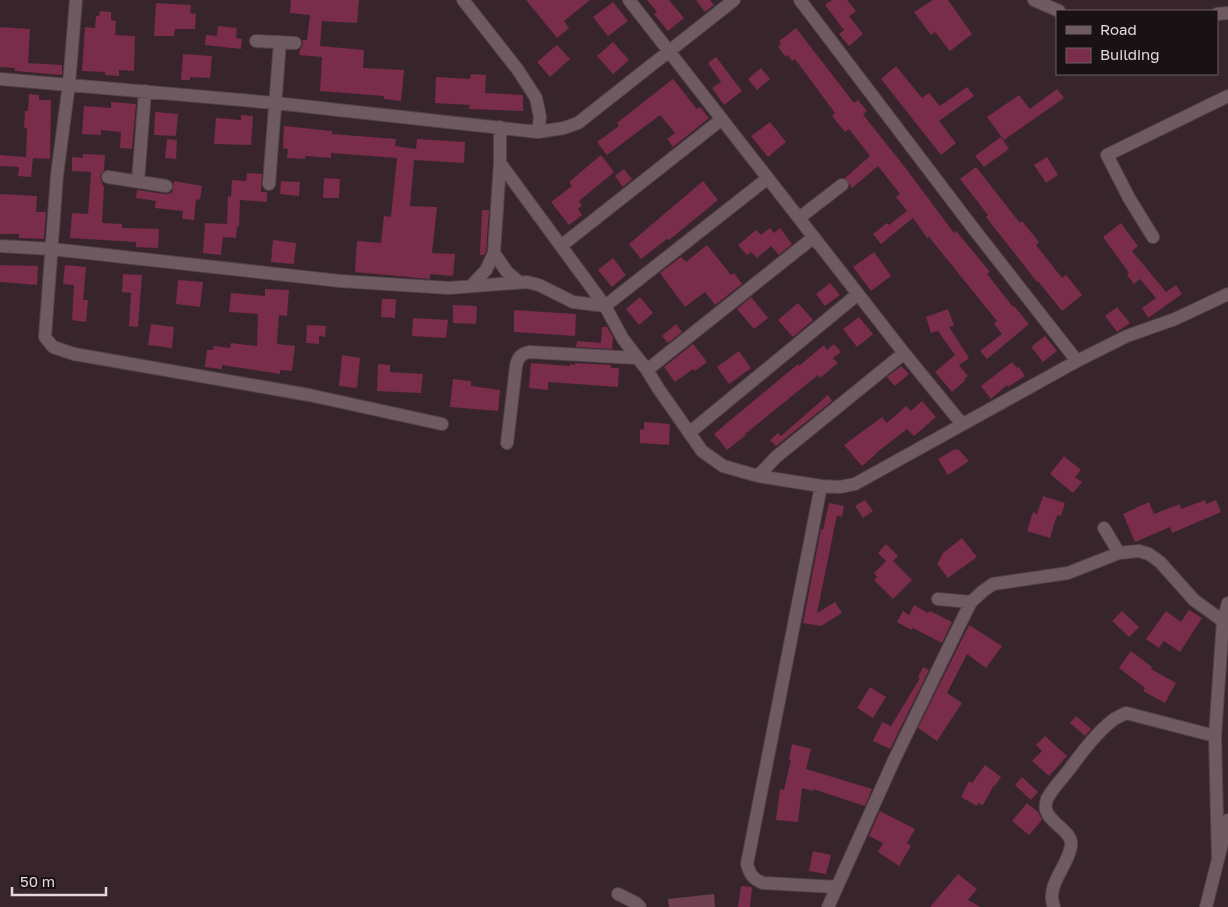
<svg xmlns="http://www.w3.org/2000/svg" width="1228" height="907" font-family="'Golos Text',sans-serif">
<style>
.green{fill:#6f4050}
.building{fill:#7a2c4b}
.lines{fill:none;stroke-linecap:round;stroke-linejoin:round}
.minor-casing{stroke:#524347;stroke-width:14}
.minor{stroke:#705a61;stroke-width:12}
</style>
<rect width="100%" height="100%" fill="#37252b"/>
<path class="green" d="M714,894L715,907H669L668,899Z"/>
<path class="building" d="M291,0H359L357,23L322,21L320,46L364,50L363,68L404,70L401,101L384,99V96L320,91L322,57L299,55L300,50L303,44L302,40H307L310,15L290,13Z
M526,0H590L564,21L569,28L557,38Z
M647,0H669L684,18L668,31L654,14L657,12Z
M696,0H710L714,5L705,12Z
M832,0H847L856,11L849,16L863,34L849,46L839,34L844,30L825,5Z
M933,0H948L972,34L950,51L935,32L931,35L914,12Z
M613,2L628,21L608,36L593,17Z
M156,3L191,5L190,13L196,14L195,29H175L174,36H154Z
M100,11L111,12V20L116,21L115,35L135,36L134,71L119,70V76L105,75V72L82,71L85,27L95,28L96,16H99Z
M218,26L237,28L236,38L242,39L241,49L205,45L206,35L217,36Z
M0,27L30,29L28,63L62,65V75L15,71V68L0,67Z
M796,28L854,103L858,100L867,111L863,114L865,117L907,170L954,233L956,231L990,272L987,274L1013,307L1014,306L1029,324L987,359L980,351L1002,334L994,324L997,321L929,237L927,238L913,218L881,244L873,234L887,223L889,225L907,211L896,197L900,194L878,166L852,188L845,178L870,156L849,129L845,132L832,116L835,113L795,59L792,61L788,55L786,57L778,47L781,44L779,41Z
M613,42L629,60L613,74L597,56Z
M557,45L570,59L550,77L537,62Z
M183,54L212,56L210,78L190,77V80H181Z
M716,57L742,91L724,105L712,88L721,82L708,63Z
M896,66L922,98L929,93L940,106L967,87L974,96L939,121L956,143L941,155L881,79Z
M761,68L770,79L757,90L748,79Z
M471,74L486,75L485,93L523,95V111L469,109L470,105L435,103L436,77L470,79Z
M673,79L697,109L700,107L709,118L673,147L667,139L675,133L660,115L607,155L597,142L619,126L617,123Z
M1057,89L1064,98L1004,140L987,117L1019,95L1030,109Z
M29,94L39,95V100H51L50,159L33,158L31,177L18,176L19,167L0,166V155L26,157L27,128H24L25,111H28Z
M111,102L136,104L132,149L120,148L121,132L101,130V135L82,134L84,106L111,108Z
M155,112L178,114L176,136L154,135Z
M241,115L253,116L251,145L214,144L216,118L241,120Z
M770,122L786,142L768,157L751,136Z
M284,126L332,131V134L396,139L395,146L416,149L417,139L465,142L464,163L414,160L410,206L437,207L432,253L455,254L453,276L430,274V279L355,272L357,241L381,243L384,216L391,217L397,158L331,153V158L305,156V159L287,158L288,149L283,148Z
M1001,137L1009,149L984,167L975,156Z
M167,139L177,140L176,159L165,158Z
M83,154L105,155L104,170L100,176L103,186H104L102,223L122,224V228L159,229L158,248L136,247V242L70,238L72,213L88,214L91,172L72,171V157L83,158Z
M601,155L614,172L579,201L582,205L578,209L582,215L569,225L551,202L572,186L569,182Z
M1047,157L1058,175L1046,183L1034,165Z
M976,167L1020,223L1022,221L1039,242L1036,245L1062,278L1066,275L1082,295L1062,311L1038,281L1037,282L986,217L988,215L960,179Z
M624,169L632,179L623,187L615,176Z
M247,173L262,174L261,192H267V202L240,200L239,227L237,226L236,238L223,237L221,255L203,253L205,223L227,224L228,196L231,197L232,180L246,181Z
M324,178L340,179L339,198H323Z
M174,181L202,186L200,200L196,199L194,220L182,219L183,211L155,208L156,201L136,198L137,190L165,194L172,193Z
M281,181L300,182L299,196L280,194Z
M703,181L718,200L669,240L667,239L641,259L629,244Z
M0,194L37,196L36,212H46L44,239L19,238V234H0Z
M482,210H489L486,251L484,255H480Z
M1121,223L1138,246L1132,251L1166,292L1176,285L1182,294L1148,318L1142,308L1156,298L1140,279L1134,284L1127,275L1129,273L1103,237Z
M770,228L774,233L780,228L792,244L779,255L771,246L757,258L751,252L747,255L738,245L756,230L761,235Z
M273,240L296,243L294,264L271,262Z
M707,245L731,275L734,273L742,284L715,305L705,292L685,307L660,273L681,257L686,262Z
M874,252L891,276L871,291L853,267Z
M613,258L626,275L612,287L598,270Z
M0,265L38,266L37,285L0,282Z
M65,265L86,267L83,300H88L86,322L72,320L74,285L63,284Z
M123,274L142,275L138,327L129,326L131,293L122,292Z
M178,280L203,282L200,307L176,304Z
M830,283L840,295L825,306L816,294Z
M265,289L289,290L287,316L279,315L277,344L295,346L292,371L280,370V374L222,365V369L205,367L207,350H213L214,346L230,348L231,343L257,346L258,314L229,312L231,293L265,296Z
M640,297L653,313L639,325L626,309Z
M751,297L768,318L754,329L737,309Z
M382,299H396L395,318L381,317Z
M798,303L813,320L793,337L778,320Z
M453,305L477,306L476,324L453,323Z
M1117,307L1130,323L1117,332L1105,316Z
M948,309L954,326L949,327L969,358L959,365L968,376L964,379L966,380L952,392L935,372L955,355L938,331L931,333L926,317Z
M514,310L576,314L575,336L514,332Z
M859,317L873,334L857,347L843,329Z
M413,318L448,320L446,338L412,336Z
M151,324L174,327L172,348L148,345Z
M676,324L682,332L668,343L662,336Z
M307,325L326,326L325,337L319,336V344L306,343Z
M602,327H607L613,337L612,349L576,347L577,341L601,343Z
M1045,336L1057,351L1043,362L1031,347Z
M693,344L707,362L695,371L693,369L675,382L664,367Z
M834,344L841,352L833,358L838,363L820,378L818,375L745,434L746,435L727,450L714,434L798,364L799,366L824,345L827,350Z
M739,351L751,368L729,384L717,367Z
M342,355L360,358L357,388L339,386Z
M1012,362L1017,368L1019,367L1025,376L1008,387L1007,385L991,399L981,386Z
M531,363L570,366V364L575,365V363L611,365V368H619L618,387L548,382V390L529,388Z
M378,364L390,365V372L423,374L421,393L377,391Z
M901,366L909,374L895,386L887,377Z
M453,379L471,381V386L500,390L498,411L450,407Z
M828,395L832,401L776,446L770,440L778,433L781,436Z
M922,401L936,417L914,436L907,429L876,453V454L862,466L844,445L882,417L887,423L906,406L911,411Z
M644,422L670,424L669,445L640,443V429L644,430Z
M955,449L959,450L969,461L948,475L938,459Z
M1064,456L1081,470L1075,477L1082,482L1073,493L1050,474Z
M1043,496L1065,503L1061,516L1058,515L1056,518L1050,538L1027,531L1033,512L1037,514Z
M865,500L873,511L863,518L855,506Z
M1205,500L1206,504L1216,500L1221,512L1172,533L1170,527L1135,542L1123,514L1149,502L1154,514L1180,504L1181,509Z
M829,503L844,506L842,517L837,515L817,613L835,602L842,613L821,626L803,623L821,529L823,530Z
M962,538L977,557L948,578L937,564L943,553Z
M886,544L898,556L893,561L912,580L893,599L874,580L877,577L874,573L886,561L878,553Z
M914,605L928,613L930,611L952,622L942,643L913,628L911,630L897,622L903,611L909,615Z
M1189,610L1202,618L1180,652L1164,641L1159,648L1146,639L1166,611L1181,622Z
M1122,611L1139,627L1129,637L1112,621Z
M969,625L1002,646L986,668L967,654L947,693L962,703L937,741L918,728Z
M1131,651L1152,667L1151,669L1176,683L1165,703L1143,691L1145,688L1119,668Z
M923,667L929,670L890,749L873,741L882,722L891,726L920,678L918,677Z
M870,687L886,697L873,718L857,708Z
M1076,716L1091,729L1085,736L1070,723Z
M1045,736L1067,756L1049,776L1032,761L1042,751L1036,745Z
M792,744L811,749L806,769L872,789L865,806L813,789V791L802,788L798,822L776,820L780,789L784,790L791,760L789,759Z
M985,765L1001,777L995,786L994,785L983,805L978,803L977,806L961,797L969,781L972,783Z
M1022,777L1038,792L1031,800L1015,785Z
M1027,803L1038,812L1042,820L1029,835L1012,821Z
M880,811L915,829L907,843L911,846L899,866L878,852L883,843L869,836Z
M813,851L831,855L826,874L809,871Z
M958,874L977,889L968,900L980,907H930Z
M741,886L752,887L750,907H738Z"/>
<g class="lines">
<defs>
<path id="minor" d="M76,0L69,84L57,175L45,337L53,347L74,354L309,395L442,424
M463,0L518,70L536,98L540,117L538,132
M629,0L904,353L962,424
M800,0L973,228L1077,361
M1034,0L1059,11
M1217,14L1228,13
M256,41L295,43
M0,79L275,103L538,132L564,128L578,123L734,0
M500,163L605,306L623,339L647,370L658,388L702,451L723,466L758,476L821,486L840,487L855,484L1077,361L1127,336L1175,319L1228,294
M108,177L166,186
M138,181L145,91
M269,184L280,42
M799,218L842,185
M1153,237L1129,198L1107,155L1228,96
M0,246L52,249L340,281L449,288L527,282L539,285L573,302L605,306L768,178
M561,246L722,119
M494,253L507,272L519,282
M471,286L486,270L494,253L500,163V127
M647,370L814,237
M689,433L858,294
M507,443L516,366C518,357 521,354 529,352L636,358
M758,476L776,457L904,353
M821,486L747,864C750,875 753,879 763,883L837,887
M1104,528L1119,553
M938,599L971,602
M1218,857L1215,736L1223,621L1228,603
M618,894L636,903L640,907
M828,907L894,760L963,618L971,602L983,591L993,584L1068,573L1119,553L1139,551L1149,554L1160,562L1194,600L1223,621
M1054,907C1045,885 1068,867 1071,846C1073,831 1050,824 1046,810C1045,806 1046,803 1047,799C1052,789 1061,780 1068,771C1081,754 1095,734 1113,720C1117,717 1122,715 1126,713L1215,736
M1206,907L1228,820"/>
</defs>
<use href="#minor" class="minor-casing"/>
<use href="#minor" class="minor"/>
</g>
<rect x="1056" y="10" width="162" height="65" fill="#191113" stroke="#6b6163"/>
<rect x="1066" y="26" width="25" height="8" fill="#705a61" stroke="#6b6163"/>
<text x="1100" y="35" font-size="15" fill="#e5d8dc">Road</text>
<rect x="1066" y="48" width="25" height="15" fill="#7a2c4b" stroke="#6b6163"/>
<text x="1100" y="60" font-size="15" fill="#e5d8dc">Building</text>
<path d="M12 887v8h94v-8" fill="none" stroke="#e5d8dc" stroke-width="2.5"/>
<text x="20" y="887" font-size="15" fill="#e5d8dc" stroke="#191113" stroke-width="4" paint-order="stroke">50 m</text>
</svg>
